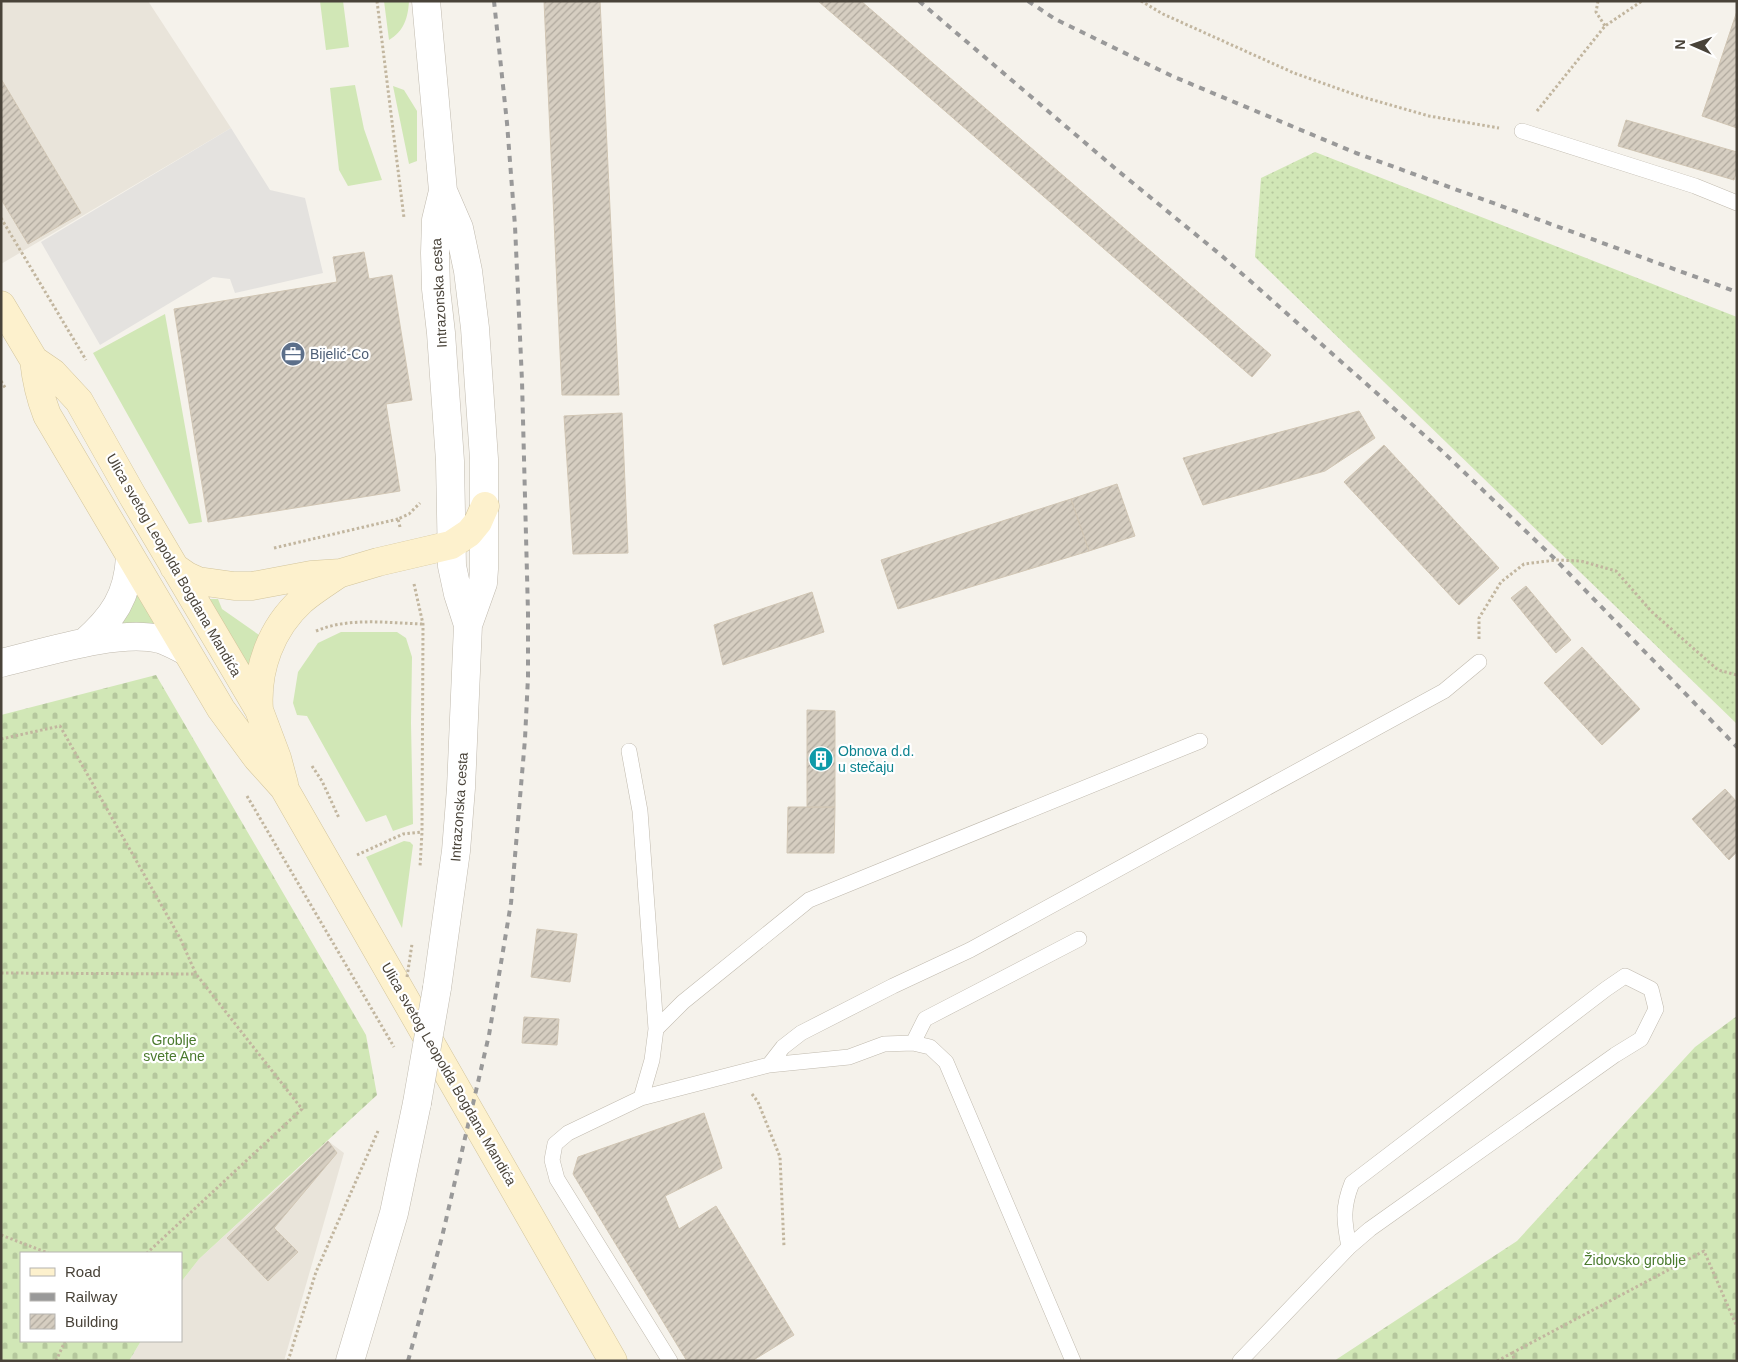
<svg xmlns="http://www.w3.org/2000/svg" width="1738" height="1362" font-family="Arial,sans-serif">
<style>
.residential{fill:#e9e4da}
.grass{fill:#d1e7b6}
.cemetery{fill:url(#cemetery-stones)}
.garden{fill:url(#garden-dots)}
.parking{fill:#e4e2df}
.building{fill:url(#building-hatch);stroke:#d1c6b4}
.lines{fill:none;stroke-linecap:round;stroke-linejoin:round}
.service-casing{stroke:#c0baae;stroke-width:16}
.minor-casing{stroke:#c0baae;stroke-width:29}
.secondary-casing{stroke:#d3c59c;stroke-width:29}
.path{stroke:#c2b69f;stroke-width:3;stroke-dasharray:2.5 2.5;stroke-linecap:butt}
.service{stroke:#fff;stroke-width:15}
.minor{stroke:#fff;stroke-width:28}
.secondary{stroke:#fdf1cd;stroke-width:28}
.rail{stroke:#999;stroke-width:4;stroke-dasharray:6 6;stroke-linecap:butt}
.minor-bridge-casing{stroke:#c0baae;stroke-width:29;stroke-linecap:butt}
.path-bridge{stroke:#c2b69f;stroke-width:3;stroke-dasharray:2.5 2.5;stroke-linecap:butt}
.minor-bridge{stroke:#fff;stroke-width:28}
.labels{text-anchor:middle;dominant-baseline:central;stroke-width:4.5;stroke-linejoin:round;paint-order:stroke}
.street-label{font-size:14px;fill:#494339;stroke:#fff}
.service-label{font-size:14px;fill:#4e5e75;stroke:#fff;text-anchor:start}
.culture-label{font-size:14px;fill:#0d838f;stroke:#fff;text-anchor:start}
.park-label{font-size:14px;fill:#4a7a2d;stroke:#fff}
</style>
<defs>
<pattern id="cemetery-stones" width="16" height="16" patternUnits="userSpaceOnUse" patternTransform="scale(1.25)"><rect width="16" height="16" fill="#d1e7b6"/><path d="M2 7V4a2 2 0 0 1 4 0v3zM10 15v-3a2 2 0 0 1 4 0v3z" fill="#b5c79d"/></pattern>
<pattern id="garden-dots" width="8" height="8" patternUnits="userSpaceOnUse" patternTransform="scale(1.25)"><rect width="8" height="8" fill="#d1e7b6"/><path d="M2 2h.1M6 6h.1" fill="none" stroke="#b5c79d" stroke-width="1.8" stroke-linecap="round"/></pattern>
<pattern id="building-hatch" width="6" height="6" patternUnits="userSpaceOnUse" patternTransform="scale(1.25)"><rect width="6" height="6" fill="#d6cec1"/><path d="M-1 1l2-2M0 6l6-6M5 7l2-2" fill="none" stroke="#b0a99e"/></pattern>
</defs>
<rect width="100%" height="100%" fill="#f5f2eb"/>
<path class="residential" d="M6,1H148L231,128L1,264V3Z
M328,1141L344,1153L284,1361H129L141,1341H181V1282L199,1259Z"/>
<path class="grass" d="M320,1H343L349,47L326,50Z
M384,1H409C408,18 404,31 389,40Z
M355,85L364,129L382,180L348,186L339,170L330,88Z
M393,86L404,90L417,111V161L409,164Z
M165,314L202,522L189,524L93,353Z
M139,592L158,622L150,628H120L122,617Z
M210,599H218L222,609L262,637L252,663L248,665L206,607Z
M341,632H397L406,638L412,657L411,723L413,824L393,831L386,815L366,822L307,716L297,715L293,703L298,672L318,643Z
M404,841L410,842L413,845L402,928L366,857Z"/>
<path class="cemetery" d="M156,675L366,1035L377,1095L199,1259L181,1282V1253H21V1341H141L129,1361H1V715Z
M1737,1016V1361H1334L1517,1241L1695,1047Z"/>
<path class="garden" d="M1315,152L1737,317V724L1255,257L1261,178Z"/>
<path class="parking" d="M231,128L270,190L305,198L323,273L235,293L230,279L213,277L100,345L41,242Z"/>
<path class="building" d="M544,1H600L619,395H562Z
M818,1H861L1271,355L1252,377Z
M1737,11V128L1702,116Z
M1,79L6,87L1,90Z
M6,87L81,213L28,244L1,199V90Z
M1626,120L1737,152V170L1734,180L1618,146Z
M364,252L369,279L392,275L412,400L386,404L400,491L208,522L174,309L337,282L333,257Z
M1359,411L1375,438L1325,471L1203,505L1183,458Z
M622,413L628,553L573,554L564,416Z
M1384,445L1499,568L1459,605L1344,482Z
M1117,484L1135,536L1089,551L1071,499Z
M1071,499L1089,551L898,609L881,560Z
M1526,586L1571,640L1556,653L1511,598Z
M812,592L824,632L723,665L714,625Z
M1582,647L1640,709L1602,745L1544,683Z
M807,710L835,711V807H807Z
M1725,789L1737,802V852L1729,860L1692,819Z
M788,807H835L834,853H787Z
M537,929L577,934L570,982L531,977Z
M524,1017L559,1019L557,1045L522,1043Z
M704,1113L722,1168L665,1196L679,1229L716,1206L794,1335L752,1361H687L573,1174L578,1157Z
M328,1141L337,1153L274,1228L298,1252L268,1281L227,1238Z"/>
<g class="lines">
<defs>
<path id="service" d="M1522,131L1695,186L1737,203
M629,751L640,811L656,1029L652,1060L641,1098
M656,1029L683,1002L809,900L1200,741
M913,1043L925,1019L1079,939
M769,1065L783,1047L801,1033L893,986L970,950L1444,691L1479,662
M670,1361L557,1179L552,1160L555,1144L568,1133L641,1098L769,1065L849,1057L884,1044L913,1043L930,1047L946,1062L1073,1361
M1240,1361L1349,1247L1370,1229L1615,1055L1641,1039L1656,1009L1651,989L1625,976L1606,989L1352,1183C1342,1208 1344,1221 1349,1247"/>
<path id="minor" d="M426,1L443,191L459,228L468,271L475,328L484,459V569L483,583L468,625
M84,643C113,618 128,596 130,557
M1,663C44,653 117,629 160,639C169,642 176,646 184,650
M437,988L456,851L461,788L468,625L458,594L452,566L450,461L441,333L436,289L435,253L436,220L443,191
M350,1361L394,1213L417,1103"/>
<path id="secondary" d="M1,305L34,360L53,373L79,401L132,495L259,710L277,758L284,784
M34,360C36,379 40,397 47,415L221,709L257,758L284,788L613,1361
M174,567L187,576L198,581L234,586H252L311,575L341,573L378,562L451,545L469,533L478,522L485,506
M259,710C256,669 271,628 302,600C314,590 327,582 340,573"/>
</defs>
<use href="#service" class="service-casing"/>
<use href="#minor" class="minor-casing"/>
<use href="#secondary" class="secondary-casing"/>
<path class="path" d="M377,1L404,218
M1141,1L1163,14L1294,73L1359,96L1429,116L1499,128
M1598,1L1596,12L1605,26
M1537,111L1605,26L1642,1
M1,218L86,360
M1,381L6,389
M400,527L398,519L409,514L420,503
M274,548L398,519
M414,584L423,624L422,832L420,867
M316,631C349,617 388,623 423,624
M1479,639V618L1501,582L1524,564L1556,560L1581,561L1616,571L1652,612L1718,670L1737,675
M1,739L60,726L180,938L196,974L302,1109L147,1253
M312,766L322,781L339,818
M247,796L394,1047
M357,855L403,834L422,832
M1,973L196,974
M752,1094L758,1102L780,1157L784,1247
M1,1235L48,1253
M1512,1353L1704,1251L1737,1327
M56,1361L65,1341
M288,1361L316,1272L378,1131
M1497,1361L1512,1353L1515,1361"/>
<use href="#service" class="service"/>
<use href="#minor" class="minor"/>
<use href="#secondary" class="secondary"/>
<path class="rail" d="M919,1L1117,170L1222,256L1442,451L1556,560L1737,747
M1028,1L1055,19L1172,76L1356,153L1737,292
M408,1361L442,1237L489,1035L511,903L525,739L528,677V613L522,381L515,226L507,123L494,1"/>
<defs>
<path id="minor-bridge" d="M417,1103L437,988"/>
</defs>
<use href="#minor-bridge" class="minor-bridge-casing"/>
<path class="path-bridge" d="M407,977L412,944"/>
<use href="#minor-bridge" class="minor-bridge"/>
</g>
<defs>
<symbol id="office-disc" viewBox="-11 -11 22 22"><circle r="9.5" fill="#5c6f8a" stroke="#fff"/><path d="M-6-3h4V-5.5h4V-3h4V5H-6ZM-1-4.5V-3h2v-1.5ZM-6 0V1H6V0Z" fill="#fff"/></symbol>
<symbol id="building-disc" viewBox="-11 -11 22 22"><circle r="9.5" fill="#0f9aa8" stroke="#fff"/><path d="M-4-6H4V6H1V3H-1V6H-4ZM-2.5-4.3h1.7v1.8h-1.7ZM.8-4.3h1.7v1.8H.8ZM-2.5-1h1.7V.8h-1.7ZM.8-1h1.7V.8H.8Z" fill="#fff"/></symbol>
</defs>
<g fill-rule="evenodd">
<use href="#office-disc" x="279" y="340" width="28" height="28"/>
<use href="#building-disc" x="807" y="745" width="28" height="28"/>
</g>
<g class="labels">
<g class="street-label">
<text transform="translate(439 293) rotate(-93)">Intrazonska cesta</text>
<text transform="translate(174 565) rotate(60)">Ulica svetog Leopolda Bogdana Mandića</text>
<text transform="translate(459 807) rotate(-86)">Intrazonska cesta</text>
<text transform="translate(449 1074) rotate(60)">Ulica svetog Leopolda Bogdana Mandića</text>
</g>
<g class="service-label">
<text x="310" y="354">Bijelić-Co</text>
</g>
<g class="culture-label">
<text x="838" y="751">Obnova d.d.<tspan x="838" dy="16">u stečaju</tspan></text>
</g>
<g class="park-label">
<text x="174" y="1040">Groblje<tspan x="174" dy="16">svete Ane</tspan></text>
<text x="1635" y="1260">Židovsko groblje</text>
</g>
</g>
<rect width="1738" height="1362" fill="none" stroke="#494339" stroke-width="5"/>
<rect x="20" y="1252" width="162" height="90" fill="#ffffff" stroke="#b6b4b0"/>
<rect x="30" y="1268" width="25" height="8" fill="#fdf1cd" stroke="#b6b4b0"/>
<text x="65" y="1277" font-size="15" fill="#494339">Road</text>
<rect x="30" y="1293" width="25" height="8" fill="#999999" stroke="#b6b4b0"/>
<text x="65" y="1302" font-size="15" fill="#494339">Railway</text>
<rect x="30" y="1314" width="25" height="15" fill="url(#building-hatch)" stroke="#b6b4b0"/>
<text x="65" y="1327" font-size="15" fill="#494339">Building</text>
<g transform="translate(1693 45) rotate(272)" stroke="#ffffff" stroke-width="4" paint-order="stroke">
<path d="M0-4L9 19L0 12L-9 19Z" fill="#494339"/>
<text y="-8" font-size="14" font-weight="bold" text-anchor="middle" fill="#494339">N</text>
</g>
</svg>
